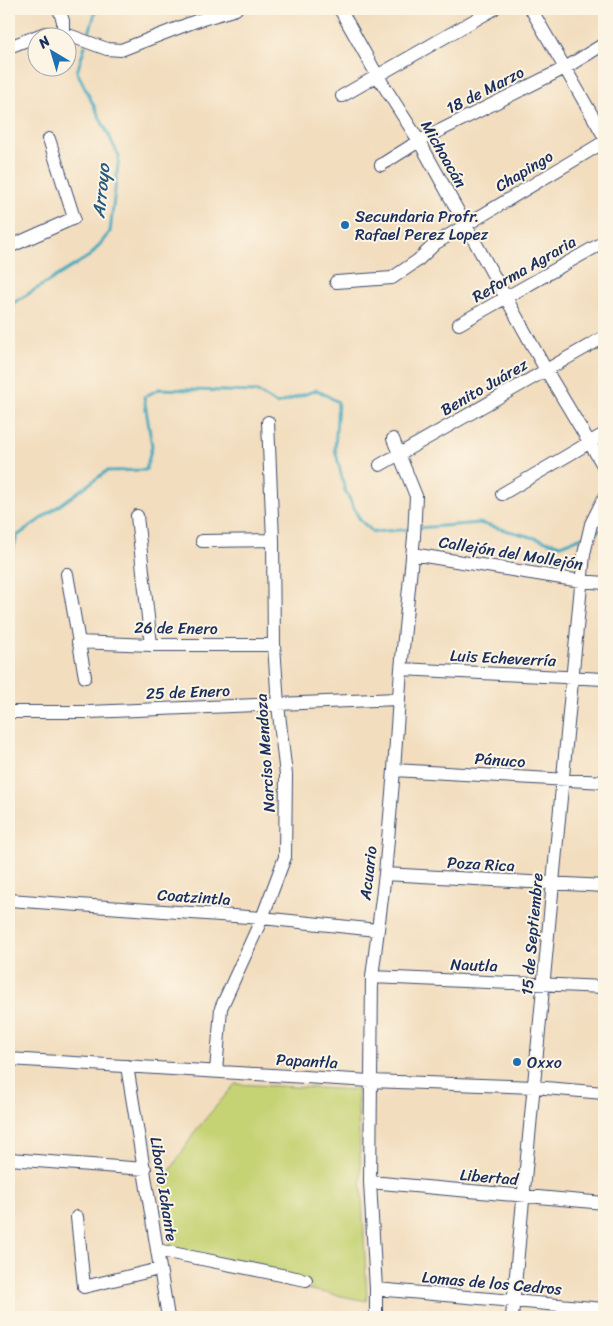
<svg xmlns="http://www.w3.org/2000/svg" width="613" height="1326" font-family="Sriracha,sans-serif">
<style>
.garden{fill:#c6d375;stroke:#70816a}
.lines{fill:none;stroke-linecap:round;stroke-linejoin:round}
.stream{stroke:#3fa9bf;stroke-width:3}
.minor-casing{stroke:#3b496c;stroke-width:14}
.minor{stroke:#fff;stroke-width:12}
.poi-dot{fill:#1f6fb2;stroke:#fcf5e5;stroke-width:2}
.labels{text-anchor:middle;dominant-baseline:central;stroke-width:4;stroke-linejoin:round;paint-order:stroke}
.street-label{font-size:16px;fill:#1b2f5e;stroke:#fcf5e5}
.poi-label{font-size:16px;fill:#1b2f5e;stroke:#fcf5e5;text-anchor:start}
.water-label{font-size:18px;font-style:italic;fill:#285a80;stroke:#fcf5e5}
</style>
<rect width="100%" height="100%" fill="#fcf5e5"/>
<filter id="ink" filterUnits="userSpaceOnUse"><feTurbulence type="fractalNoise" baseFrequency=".02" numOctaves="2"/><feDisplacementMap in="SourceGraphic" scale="10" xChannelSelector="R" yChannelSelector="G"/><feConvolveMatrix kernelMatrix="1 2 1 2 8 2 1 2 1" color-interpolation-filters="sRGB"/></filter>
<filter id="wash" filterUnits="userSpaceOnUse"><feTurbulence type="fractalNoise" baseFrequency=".0096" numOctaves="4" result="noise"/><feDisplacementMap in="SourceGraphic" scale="20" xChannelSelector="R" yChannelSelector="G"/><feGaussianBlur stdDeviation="1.12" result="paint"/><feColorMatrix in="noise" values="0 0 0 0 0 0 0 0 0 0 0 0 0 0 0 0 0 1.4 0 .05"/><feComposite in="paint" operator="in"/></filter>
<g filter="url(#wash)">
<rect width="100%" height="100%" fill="#f2ddbe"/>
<path class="garden" d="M235,1084L357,1090L367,1301L270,1282L272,1271L172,1253L161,1185L196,1130Z"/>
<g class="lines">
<path class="stream" d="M87,40L95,13L100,9
M9,308L12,304L91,255L110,232L119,156L77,72L85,46
M418,528L479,523L561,545L585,536
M593,533L604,528
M9,563L17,536L107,471L146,470L152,446L144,397L159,389L257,392L277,404L317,390L338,402L335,449L345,490L360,520L373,532L412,529"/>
</g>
</g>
<g filter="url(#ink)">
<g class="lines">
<defs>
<path id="minor" d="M59,9L63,21V34
M340,9L377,75L419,141L546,370L604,467
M531,9L604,136
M9,47L45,33L71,36L107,49L121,50L196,21L236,9
M342,96L494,9
M381,165L419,141L565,68L604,44
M9,247L74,218L49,139
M336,282L392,278L417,261L436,243L604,142
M459,324L604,242
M380,465L604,337
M502,494L604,434
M137,516L151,645
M202,541L273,540
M412,554L581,581L604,583
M67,574L85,677
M78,642L151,645H274
M401,669L604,679
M9,712H89L398,699
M394,770L604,782
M385,874L604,886
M9,900L262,918L377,930
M372,977L604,987
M9,1059L370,1081L534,1087L604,1093
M127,1066L168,1317
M216,1072L221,1008L262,918L285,857L286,775L278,705L274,645L273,540L268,422
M9,1159L145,1169
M370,1182L604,1203
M77,1217L84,1287L159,1269
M157,1250L306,1280
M376,1289L604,1309
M376,1317V1289L370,1182L372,977L385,874L394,770L401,669L414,537L416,496L393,439
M512,1317L584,554L591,524L604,498"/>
</defs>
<use href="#minor" class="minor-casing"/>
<use href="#minor" class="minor"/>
</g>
</g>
<g class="poi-dot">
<circle cx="345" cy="225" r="5"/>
<circle cx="517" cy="1062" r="5"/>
</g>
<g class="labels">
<g class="street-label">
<text transform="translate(485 90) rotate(-27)">18 de Marzo</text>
<text transform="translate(444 154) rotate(60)">Michoacán</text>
<text transform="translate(524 171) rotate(-31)">Chapingo</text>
<text transform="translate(524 269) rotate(-30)">Reforma Agraria</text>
<text transform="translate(484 387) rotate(-30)">Benito Juárez</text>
<text transform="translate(511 553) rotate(9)">Callejón del Mollejón</text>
<text transform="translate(176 628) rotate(1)">26 de Enero</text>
<text transform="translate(503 658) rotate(3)">Luis Echeverría</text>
<text transform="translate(188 692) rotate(-2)">25 de Enero</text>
<text transform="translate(265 753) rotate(-94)">Narciso Mendoza</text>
<text transform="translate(500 760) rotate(4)">Pánuco</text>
<text transform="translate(481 864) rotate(3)">Poza Rica</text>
<text transform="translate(368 873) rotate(-83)">Acuario</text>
<text transform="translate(194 897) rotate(4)">Coatzintla</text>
<text transform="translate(532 934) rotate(-85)">15 de Septiembre</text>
<text transform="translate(474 965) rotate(2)">Nautla</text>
<text transform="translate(307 1061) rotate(3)">Papantla</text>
<text transform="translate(489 1177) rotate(5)">Libertad</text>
<text transform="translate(164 1189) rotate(81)">Liborio Ichante</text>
<text transform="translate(492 1283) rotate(5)">Lomas de los Cedros</text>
</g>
<g class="poi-label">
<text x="355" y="216">Secundaria Profr.<tspan x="355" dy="18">Rafael Perez Lopez</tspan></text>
<text x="527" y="1062">Oxxo</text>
</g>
<g class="water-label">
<text transform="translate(101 191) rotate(-84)">Arroyo</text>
</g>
</g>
<rect width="613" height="1326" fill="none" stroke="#fcf5e5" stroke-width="30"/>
<g transform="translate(52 52) rotate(322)"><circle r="24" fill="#fcf5e5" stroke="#a2a6af"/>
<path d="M0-4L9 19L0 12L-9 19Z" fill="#1f6fb2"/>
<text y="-8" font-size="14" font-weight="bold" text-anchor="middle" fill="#1b2f5e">N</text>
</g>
</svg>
